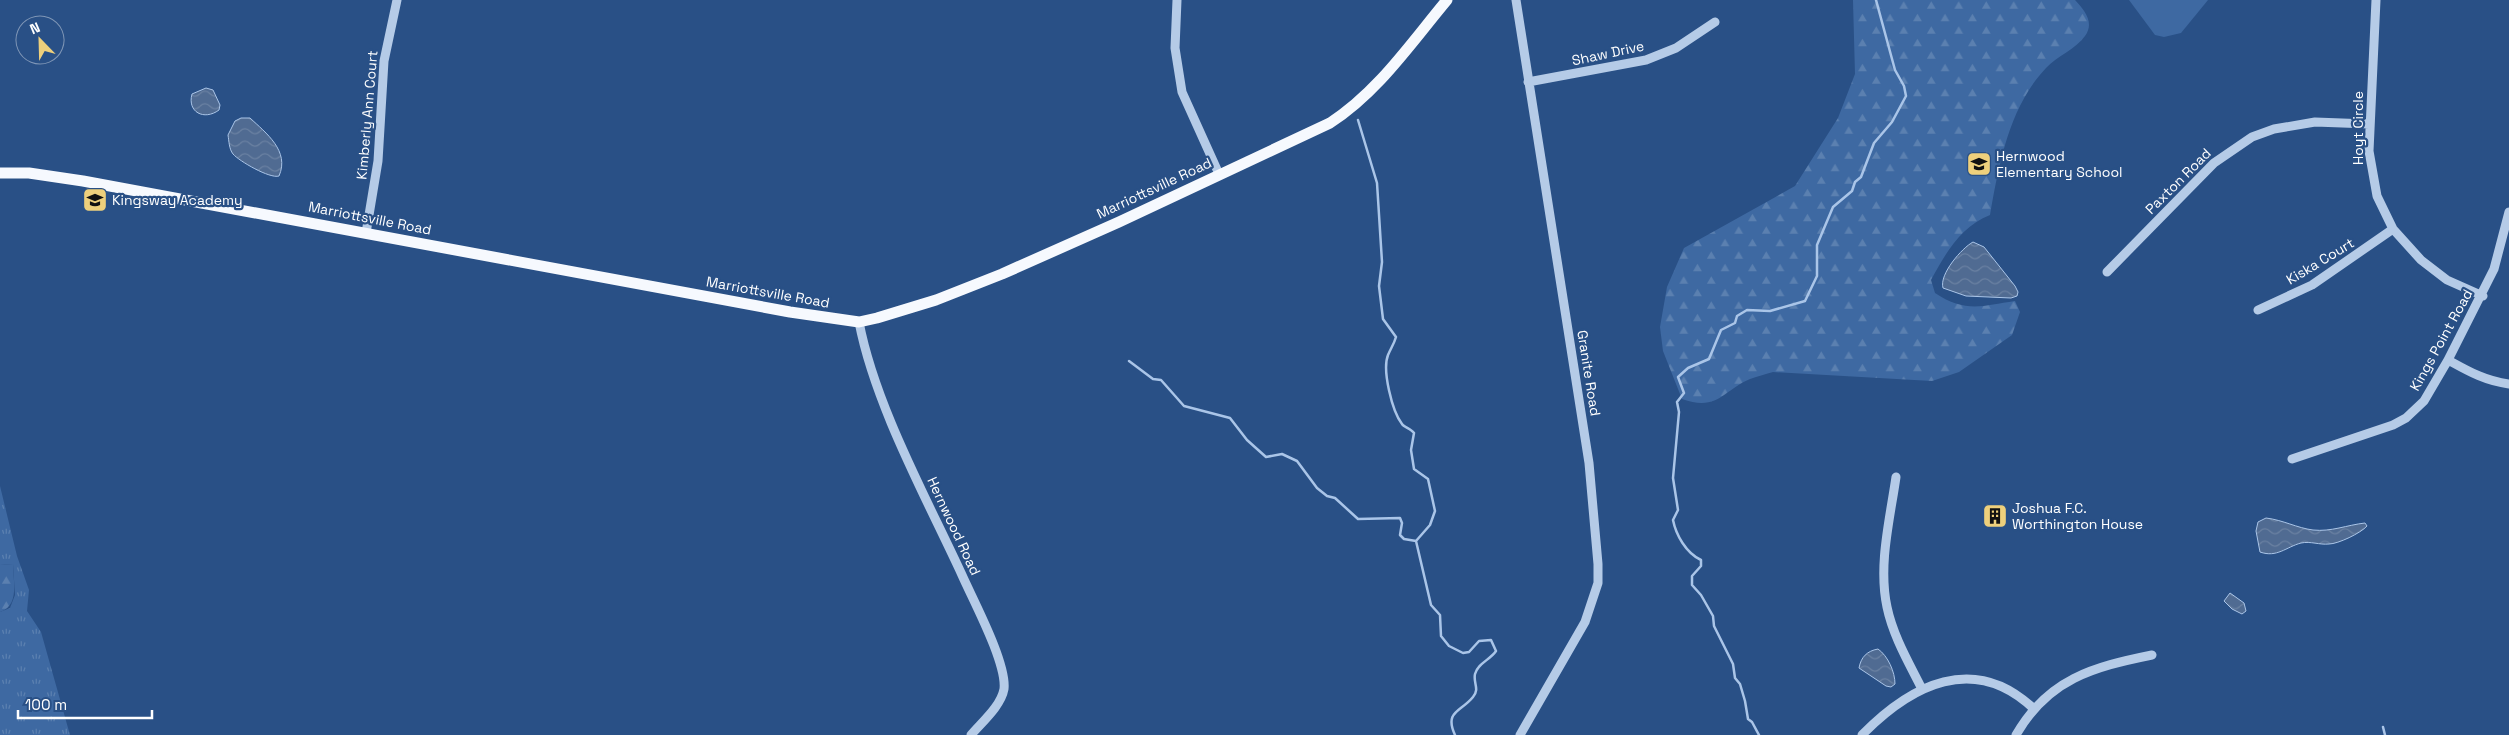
<svg xmlns="http://www.w3.org/2000/svg" width="2509" height="735" font-family="'Space Grotesk',sans-serif">
<style>
.grass{fill:url(#grass-tufts)}
.forest{fill:url(#forest-firs)}
.park{fill:#3e69a2}
.water{fill:url(#water-waves);stroke:#aac5e8}
.lines{fill:none;stroke-linecap:round;stroke-linejoin:round}
.stream{stroke:#aac5e8;stroke-width:2.5}
.minor{stroke:#b5cbe7;stroke-width:9}
.major{stroke:#f6f9fe;stroke-width:11}
.labels{text-anchor:middle;dominant-baseline:central;stroke-width:4.5;stroke-linejoin:round;paint-order:stroke}
.street-label{font-size:14px;fill:#fff;stroke:#295086}
.poi-label{font-size:14px;fill:#fff;stroke:#295086;text-anchor:start}
</style>
<defs>
<pattern id="grass-tufts" width="24" height="20" patternUnits="userSpaceOnUse" patternTransform="scale(1.25)"><rect width="24" height="20" fill="#3e69a2"/><path d="M3 7l-1-3M5 7V3M7 7l1-3M15 17l-1-3M17 17v-4M19 17l1-3" fill="none" stroke="#5b80b0"/></pattern>
<pattern id="forest-firs" width="22" height="20" patternUnits="userSpaceOnUse" patternTransform="scale(1.25)"><rect width="22" height="20" fill="#3e69a2"/><path d="M5 1l3.5 6h-7zM16 11l3.5 6h-7z" fill="#5b80b0"/></pattern>
<pattern id="water-waves" width="16" height="10" patternUnits="userSpaceOnUse" patternTransform="scale(1.25)"><rect width="16" height="10" fill="#506b92"/><path d="M0 5q4-4 8 0t8 0" fill="none" stroke="#6a81a2"/></pattern>
</defs>
<rect width="100%" height="100%" fill="#295086"/>
<path class="grass" d="M0,486L17,556L29,590L27,611L41,632L70,735H0V612L10,608L15,595L13,564L0,565Z"/>
<path class="forest" d="M1853,0H2075C2084,10 2095,22 2085,36C2076,49 2057,56 2046,68C2009,107 1999,164 1990,215C1961,226 1945,254 1931,280L1935,293C1965,313 1982,306 2015,301L2020,312L2012,335L1959,372L1932,381L1773,372C1766,374 1758,376 1750,379C1723,390 1718,412 1682,399L1663,351L1660,327L1667,287L1684,248L1795,186L1838,118L1855,74Z
M13,564C13,581 20,605 0,612V565Z"/>
<path class="park" d="M2129,0H2208L2181,33L2164,37L2155,35Z"/>
<path class="water" d="M206,88L213,90L220,105L219,110C204,121 187,112 192,94Z
M241,118H250C266,133 290,151 279,176C270,179 239,161 233,154C229,149 229,141 228,135L235,121Z
M1973,242L1984,247L2015,286L2018,292L2017,296L2011,298L1966,296L1943,288C1939,274 1962,248 1973,242Z
M2266,518C2283,520 2297,528 2313,530C2331,532 2347,525 2365,523L2367,526C2361,533 2338,544 2329,544C2319,545 2311,541 2301,543C2286,547 2277,558 2260,552L2256,531L2258,522Z
M2230,593L2244,603L2246,611L2242,614L2232,609L2224,601Z
M1878,649C1888,656 1895,672 1895,684L1891,687L1886,686L1859,668C1861,657 1867,651 1878,649Z"/>
<g class="lines">
<path class="stream" d="M1358,120L1377,183L1382,262L1379,286L1383,319L1396,337C1394,344 1391,348 1388,355C1382,370 1392,411 1402,424C1404,427 1411,429 1414,433L1411,450L1414,469L1428,479L1435,511L1430,525L1416,541L1431,605L1440,615L1441,636L1449,646L1463,653L1469,652L1479,641L1491,640L1496,651C1490,660 1478,663 1475,674C1473,683 1480,689 1473,697C1461,712 1444,711 1455,735
M1129,361L1153,379L1161,380L1184,406L1230,418L1247,440L1266,457L1282,454L1297,461L1317,488L1327,496L1335,498L1358,519L1400,518L1402,523L1400,535L1404,539L1416,541
M2383,727L2385,735
M1759,735L1752,722L1748,719L1745,701L1740,684L1735,678L1733,664L1714,626L1713,616L1701,595L1692,585V576L1701,566V560C1686,553 1676,535 1673,520L1678,510L1673,478L1679,412L1677,402L1684,393L1678,377L1688,368L1709,359L1721,330L1735,323L1737,316L1747,310L1770,311L1805,301L1817,276V245L1833,207L1852,191L1855,182L1861,177L1874,143L1892,122L1906,96L1904,86L1895,70L1876,0"/>
<path class="minor" d="M1177,0L1175,48L1182,92L1219,174
M1516,0L1589,463L1598,564V583L1585,622L1520,735
M2376,0L2369,151L2377,196L2393,229L2421,260L2447,280L2483,296
M1528,82L1646,60L1676,48L1715,22
M366,233L378,161L384,61L397,0
M2107,272L2214,163L2252,137L2274,129L2315,122L2369,124
M2258,310L2312,285L2393,229
M859,322C875,405 926,497 962,575C973,600 1007,663 1004,689C1001,706 982,722 971,735
M2448,360C2468,371 2485,381 2509,384
M2292,459L2393,425L2406,418L2424,401L2448,360L2494,269L2509,212
M1896,477C1890,519 1878,565 1887,607C1893,636 1909,663 1922,689
M1862,735C1911,685 1974,652 2034,709
M2016,735C2048,679 2093,667 2152,655"/>
<path class="major" d="M0,173H29L83,181L790,312L859,322L877,318L936,300L1002,274L1119,222L1330,123C1378,92 1411,43 1447,0"/>
</g>
<defs>
<symbol id="school-square" viewBox="-11 -11 22 22"><rect x="-9" y="-9" width="18" height="18" rx="4" fill="#eed07c" stroke="#295086"/><path d="M0-5L7-2L0 1L-7-2ZM-4 1L0 2.5L4 1V4Q0 6-4 4Z" fill="#111"/></symbol>
<symbol id="building-square" viewBox="-11 -11 22 22"><rect x="-9" y="-9" width="18" height="18" rx="4" fill="#eed07c" stroke="#295086"/><path d="M-4-6H4V6H1V3H-1V6H-4ZM-2.5-4.3h1.7v1.8h-1.7ZM.8-4.3h1.7v1.8H.8ZM-2.5-1h1.7V.8h-1.7ZM.8-1h1.7V.8H.8Z" fill="#111"/></symbol>
</defs>
<g fill-rule="evenodd">
<use href="#school-square" x="1965" y="150" width="28" height="28"/>
<use href="#school-square" x="81" y="186" width="28" height="28"/>
<use href="#building-square" x="1981" y="502" width="28" height="28"/>
</g>
<g class="labels">
<g class="street-label">
<text transform="translate(1608 53) rotate(-12)">Shaw Drive</text>
<text transform="translate(367 115) rotate(-85)">Kimberly Ann Court</text>
<text transform="translate(2358 128) rotate(-90)">Hoyt Circle</text>
<text transform="translate(2178 181) rotate(-45)">Paxton Road</text>
<text transform="translate(1154 188) rotate(-25)">Marriottsville Road</text>
<text transform="translate(370 218) rotate(11)">Marriottsville Road</text>
<text transform="translate(2320 261) rotate(-31)">Kiska Court</text>
<text transform="translate(768 292) rotate(10)">Marriottsville Road</text>
<text transform="translate(2441 340) rotate(-61)">Kings Point Road</text>
<text transform="translate(1589 373) rotate(81)">Granite Road</text>
<text transform="translate(954 526) rotate(65)">Hernwood Road</text>
</g>
<g class="poi-label">
<text x="1996" y="156">Hernwood<tspan x="1996" dy="16">Elementary School</tspan></text>
<text x="112" y="200">Kingsway Academy</text>
<text x="2012" y="508">Joshua F.C.<tspan x="2012" dy="16">Worthington House</tspan></text>
</g>
</g>
<g transform="translate(40 40) rotate(337)"><circle r="24" fill="#295086" stroke="#7f96b6"/>
<path d="M0-4L9 19L0 12L-9 19Z" fill="#eed07c"/>
<text y="-8" font-size="14" font-weight="bold" text-anchor="middle" fill="#ffffff">N</text>
</g>
<path d="M18 710v8h134v-8" fill="none" stroke="#ffffff" stroke-width="2.5"/>
<text x="25" y="710" font-size="15" fill="#ffffff" stroke="#295086" stroke-width="4" paint-order="stroke">100 m</text>
</svg>
